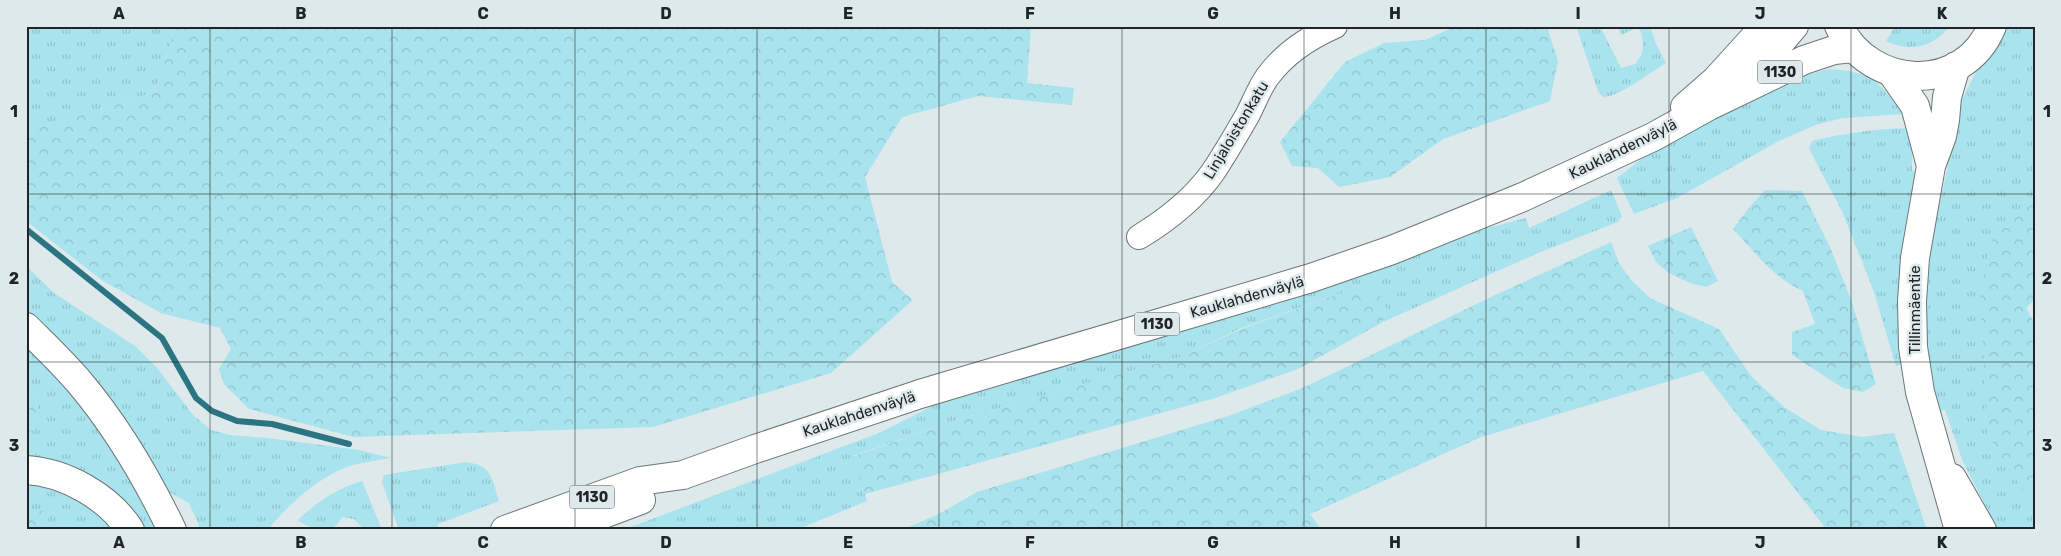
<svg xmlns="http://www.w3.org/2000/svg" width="2061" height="556" font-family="Rubik,sans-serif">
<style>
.grass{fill:url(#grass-tufts)}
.forest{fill:url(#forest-crowns)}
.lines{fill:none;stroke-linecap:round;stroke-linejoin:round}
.stream{stroke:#2a7581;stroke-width:6}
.minor-casing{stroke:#6c7677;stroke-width:26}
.tertiary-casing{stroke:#6c7677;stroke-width:30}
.primary-casing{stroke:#6c7677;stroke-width:30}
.motorway-casing{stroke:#6c7677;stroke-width:30}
.minor{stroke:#fff;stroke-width:24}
.tertiary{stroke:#fff;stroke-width:28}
.primary{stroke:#fff;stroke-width:28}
.motorway{stroke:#fff;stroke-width:28}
.grid{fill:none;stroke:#202425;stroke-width:1;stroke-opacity:0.55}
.labels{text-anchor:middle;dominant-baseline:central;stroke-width:5;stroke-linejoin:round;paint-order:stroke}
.shield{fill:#dee9eb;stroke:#595f60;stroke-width:1}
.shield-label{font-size:14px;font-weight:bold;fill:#202425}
.street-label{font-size:15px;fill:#202425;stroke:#dee9eb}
.neatline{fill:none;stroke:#202425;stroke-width:2}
.grid-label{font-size:16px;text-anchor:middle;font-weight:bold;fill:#202425}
</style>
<defs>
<pattern id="grass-tufts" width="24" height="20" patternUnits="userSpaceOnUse" patternTransform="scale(1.25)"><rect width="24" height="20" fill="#a8e3ee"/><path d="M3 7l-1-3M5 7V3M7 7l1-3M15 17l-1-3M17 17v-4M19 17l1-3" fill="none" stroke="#90c3cc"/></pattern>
<pattern id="forest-crowns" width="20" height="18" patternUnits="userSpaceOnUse" patternTransform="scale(1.25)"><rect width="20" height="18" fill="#a8e3ee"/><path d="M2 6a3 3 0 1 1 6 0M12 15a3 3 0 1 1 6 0" fill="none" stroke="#90c3cc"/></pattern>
</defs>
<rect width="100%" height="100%" fill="#dee9eb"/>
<path class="grass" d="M26,26H176L155,92L33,130L26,122Z
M1576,26H1600L1621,68L1635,64C1646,51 1644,42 1639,27L1621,35L1617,26H1650L1656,44L1666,63C1651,72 1619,97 1603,97L1598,91Z
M1895,26H1950C1934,47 1910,53 1886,41Z
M2003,26H2035V299L2026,308L2035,324V530H1990L1986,522L1989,512L1963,462L1945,410L1936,412L1926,345V261L1948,167L1953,127L1959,105L1978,68Z
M1830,69C1871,72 1880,82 1903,114L1843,118L1815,125L1777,142L1677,198L1634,214L1617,178L1657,147L1778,87L1807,75Z
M1908,128L1912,149V171L1917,172L1903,364L1896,366L1874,292L1842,211L1809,149L1812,141C1844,133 1875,129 1908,128Z
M1611,190L1622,216L1618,222L1538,253L1383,322L1386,308L1338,294L1239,329L1184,356L960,419L852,456L867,501L796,530H623L879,433L952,396L1468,233L1526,218L1529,228Z
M26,266L54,293L135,346L158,369L193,415L211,430L230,435L268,438L359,450L391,458C378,460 365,462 353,465C322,474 287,505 268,530H201L189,503L165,490L63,350L26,312Z
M26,342L96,422L115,450L158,530H142L26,462V435L32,431L38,406L26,378Z
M466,462C492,465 492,479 499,501L438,524V530H399L382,482L384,475Z
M362,481L382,530H365L354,519L342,517C340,520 337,525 334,527C325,532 305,527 298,520C319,500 335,490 362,481Z
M26,484C60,487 93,505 115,530H50L46,511L26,508Z"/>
<path class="forest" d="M176,26H1031L1027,83L1074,88L1072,105L978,96L902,117L865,177L892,282L913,300L831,373L653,427L354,437L249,409L224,384L219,369L231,349L220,328L161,313L103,281L26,221V122L33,130L155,92Z
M1456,26H1547L1558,61L1550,101L1443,139L1390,177L1339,187L1318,168L1292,166L1280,142L1345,62L1384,43L1425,40Z
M1765,190L1802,191L1830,247L1852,302L1876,384L1863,392L1843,388L1792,355V332L1815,324L1803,291C1774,279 1754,251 1733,229L1748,209Z
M2035,202V299L2026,308L2035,324V496L2027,497L1988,435L1980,293L1989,248L1997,229L2009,218Z
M1691,227L1718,281L1706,287L1690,283L1669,273L1656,262L1648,246Z
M1611,242L1619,263L1631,280L1650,298L1719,329L1751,376L1784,407L1821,430L1862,437L1894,433L1927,530H1827L1703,371L1481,437L1310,514L1322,530H901L937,515L977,492L1231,415L1305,387L1491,297Z
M1369,289L1380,295L1386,308L1383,322L1298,369L1212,399L865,494L851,457L960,419L1184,356L1239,330L1338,294Z
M26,378L38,406L32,431L26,435Z
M26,508L46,511L50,530H26Z"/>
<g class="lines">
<path class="stream" d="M26,229L162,338L196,398L212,411L237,421L272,424L349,444"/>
<defs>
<path id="minor" d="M1139,237C1167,220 1194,199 1213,172C1225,154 1236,135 1247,116C1254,103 1259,88 1268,76C1285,53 1310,37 1335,26"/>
<path id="tertiary" d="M1956,66L1947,97L1945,120L1942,136L1931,166L1915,258L1912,301L1913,347L1920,392L1959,530
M1892,73L1915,106L1931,166
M1952,478L1982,530"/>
<path id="primary" d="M1839,26C1870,90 1964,95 1992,26
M1741,80L1766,59L1794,26
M1685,107L1716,80L1765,26
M505,530L640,481L683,475L755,449L920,394L1311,278L1392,250L1523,197L1653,137L1709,106L1804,60L1834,50L1853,48
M561,530L641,500"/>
<path id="motorway" d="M26,327C44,345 63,363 80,383C117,427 147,478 172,530
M26,470C65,472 109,497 130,530"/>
</defs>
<use href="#minor" class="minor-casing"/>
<use href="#tertiary" class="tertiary-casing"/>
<use href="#primary" class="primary-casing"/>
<use href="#motorway" class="motorway-casing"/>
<use href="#minor" class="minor"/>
<use href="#tertiary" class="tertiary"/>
<use href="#primary" class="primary"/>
<use href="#motorway" class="motorway"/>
</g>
<path class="grid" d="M210,26V530M392,26V530M575,26V530M757,26V530M939,26V530M1122,26V530M1304,26V530M1486,26V530M1669,26V530M1851,26V530M26,194H2035M26,362H2035"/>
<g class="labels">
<g class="shield">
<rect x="1757.5" y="60.5" width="45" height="23" rx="4"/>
<rect x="1134.5" y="312.5" width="45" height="23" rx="4"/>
<rect x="569.5" y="485.5" width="45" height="23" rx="4"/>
</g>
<g class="shield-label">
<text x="1780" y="72">1130</text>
<text x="1157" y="324">1130</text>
<text x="592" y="497">1130</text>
</g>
<g class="street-label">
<text transform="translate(1236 130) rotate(-59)">Linjaloistonkatu</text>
<text transform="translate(1623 149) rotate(-26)">Kauklahdenväylä</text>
<text transform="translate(1247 297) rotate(-16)">Kauklahdenväylä</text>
<text transform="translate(1915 310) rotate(-90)">Tillinmäentie</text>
<text transform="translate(859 414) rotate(-18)">Kauklahdenväylä</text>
</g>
</g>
<rect width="2061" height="556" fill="none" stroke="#dee9eb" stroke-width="55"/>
<rect x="28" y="28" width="2006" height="500" class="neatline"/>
<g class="grid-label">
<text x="119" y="19">A</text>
<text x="301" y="19">B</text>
<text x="483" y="19">C</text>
<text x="666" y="19">D</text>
<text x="848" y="19">E</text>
<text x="1030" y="19">F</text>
<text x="1213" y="19">G</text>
<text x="1395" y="19">H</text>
<text x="1578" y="19">I</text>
<text x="1760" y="19">J</text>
<text x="1942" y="19">K</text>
<text x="14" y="117">1</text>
<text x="2047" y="117">1</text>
<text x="14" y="284">2</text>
<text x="2047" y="284">2</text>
<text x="14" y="451">3</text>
<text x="2047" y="451">3</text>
<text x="119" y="548">A</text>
<text x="301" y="548">B</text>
<text x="483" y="548">C</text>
<text x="666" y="548">D</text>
<text x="848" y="548">E</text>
<text x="1030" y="548">F</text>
<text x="1213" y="548">G</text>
<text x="1395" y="548">H</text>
<text x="1578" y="548">I</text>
<text x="1760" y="548">J</text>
<text x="1942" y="548">K</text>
</g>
</svg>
